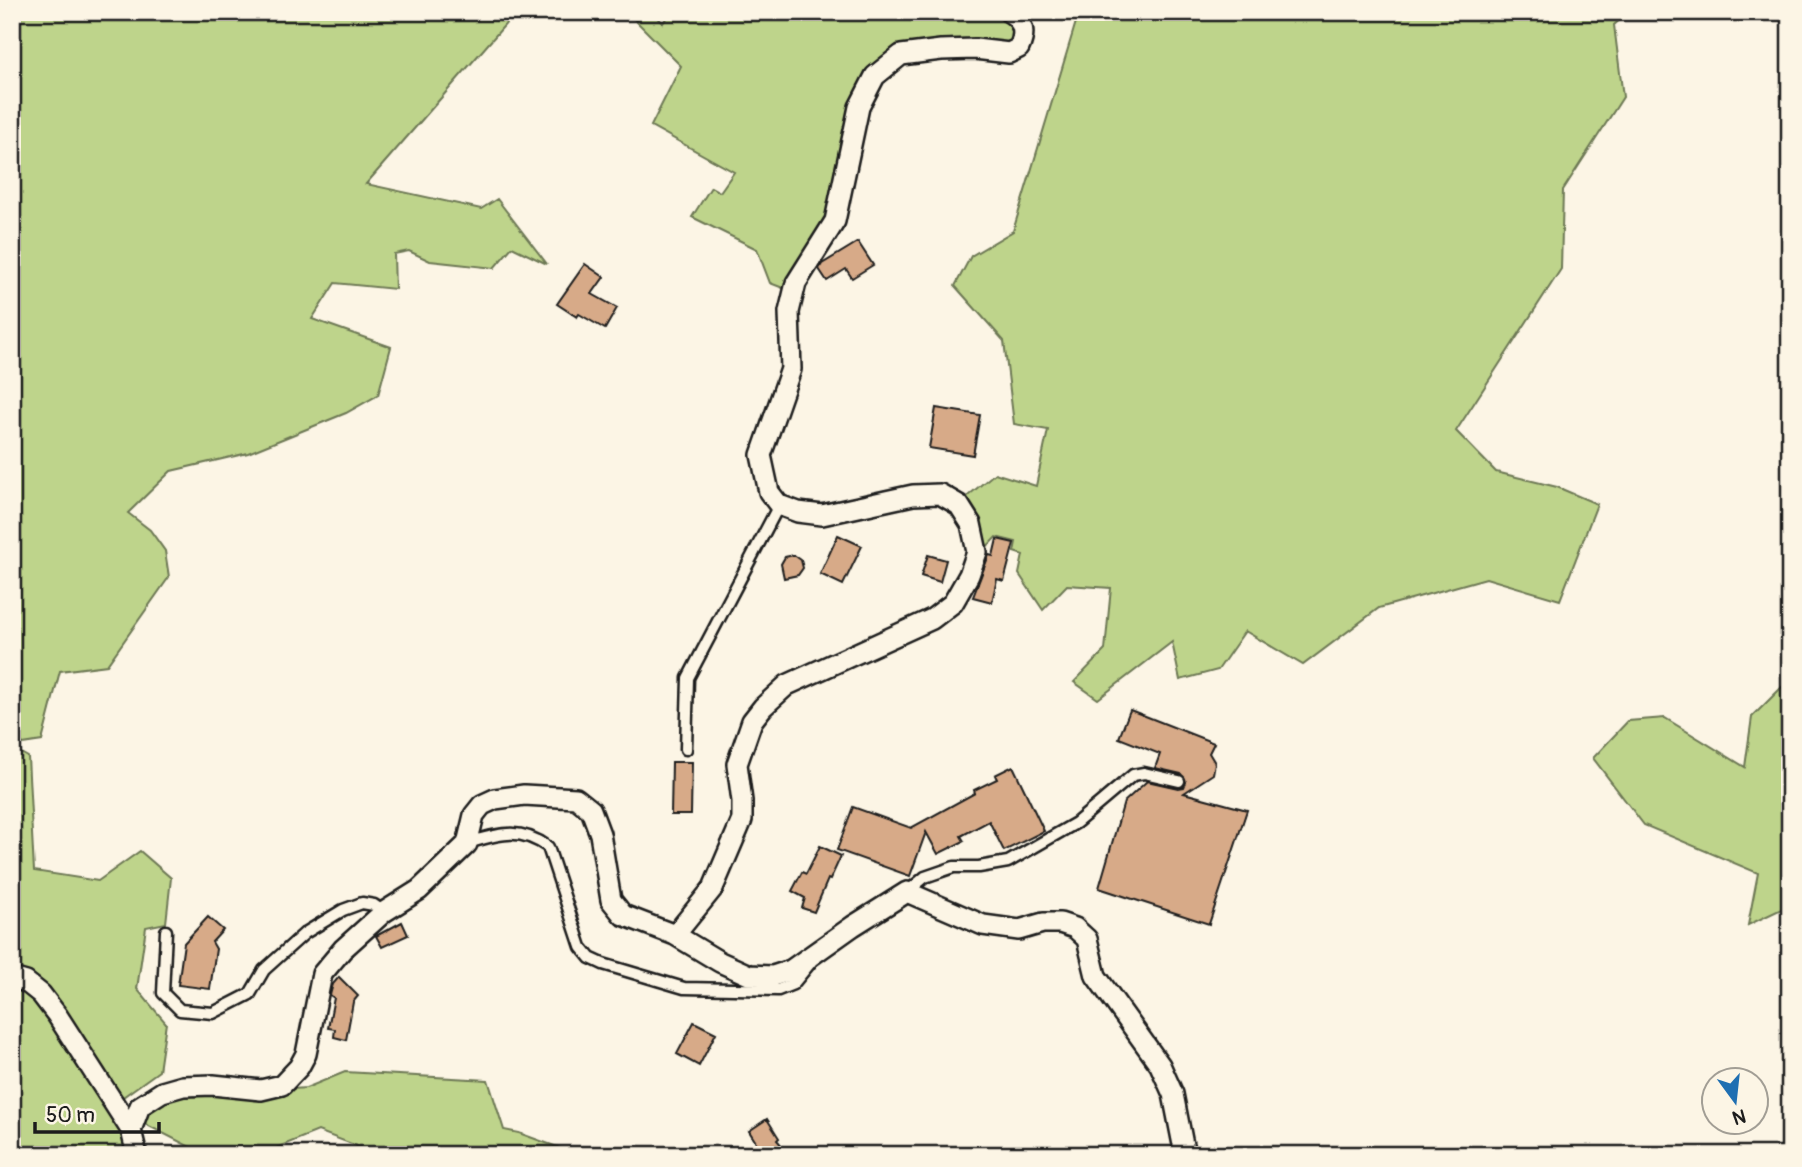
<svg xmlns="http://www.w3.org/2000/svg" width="1802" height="1167" font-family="Pangolin,sans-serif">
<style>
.green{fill:#bed48b;stroke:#6d7854;stroke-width:2}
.building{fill:#d7aa88;stroke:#1c1c1c;stroke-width:2}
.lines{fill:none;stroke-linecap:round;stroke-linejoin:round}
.service-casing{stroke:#1c1c1c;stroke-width:15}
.minor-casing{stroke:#1c1c1c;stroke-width:24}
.service{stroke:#fcf5e5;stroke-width:10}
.minor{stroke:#fcf5e5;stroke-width:19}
</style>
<rect width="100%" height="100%" fill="#fcf5e5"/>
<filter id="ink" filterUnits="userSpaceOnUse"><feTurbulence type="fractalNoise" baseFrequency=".0143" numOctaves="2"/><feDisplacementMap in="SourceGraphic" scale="14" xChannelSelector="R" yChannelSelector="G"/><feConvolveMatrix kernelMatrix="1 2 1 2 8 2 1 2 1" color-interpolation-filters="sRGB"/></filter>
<g filter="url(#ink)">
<path class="green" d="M12,12H516L366,184L481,209L497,199L547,264L512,247L494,268L430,261L409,251L394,254L395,289L335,283L312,319L391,347L378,395L346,413L248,453L171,471L128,513L150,530L165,551L169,577L107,665L60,671L42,741L23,744L12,733Z
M627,12H653L663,23L670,12H996L1010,20L1016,28L1014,44L883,60L829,219L788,290L770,283L757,249L692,217L711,187L720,192L734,172L651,126L681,66Z
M1079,12H1629L1614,25L1623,97L1563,190L1561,269L1456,431L1496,472L1557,487L1597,504L1560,600L1486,578L1379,608L1303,665L1245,631L1218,670L1180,680L1172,642L1098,699L1074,682L1105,650L1111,588L1067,585L1043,610L1019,574L1023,555L1014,552L1016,542L996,537L983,551L963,500L995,473L1036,486L1048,430L1014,424L1004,341L955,286L971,256L1013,231Z
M1790,679V905L1748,925L1758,873L1644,825L1593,758L1628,721L1665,718L1745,767L1752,717Z
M12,748L28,757L34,871L98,881L140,851L171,878L166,923L146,927L137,989L166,1023L159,1071L123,1097L124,1126L135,1155H12Z
M345,1072L488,1080L504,1130L519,1133L579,1155H372L365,1149L318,1131L276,1148H192L139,1121L159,1099L306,1088Z"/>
<path class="building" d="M858,242L873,265L852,278L846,269L827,281L819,269L822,264Z
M585,264L604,277L592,294L617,308L605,329L579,314L577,317L557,304Z
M936,408L980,415L973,455L929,448Z
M838,535L862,546L843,585L820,574Z
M997,539L1014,543L1004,581L997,579L992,602L973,597L989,555L993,556Z
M794,555L801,560L803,568L798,575L784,578L781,564L785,557Z
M928,555L946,560L940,582L921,576Z
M1130,710L1214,743L1209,753L1215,763L1213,774L1184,793L1247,810L1209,924L1099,888L1124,802L1147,781L1178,788L1184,787L1186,782L1181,774L1155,768L1160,754L1119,738Z
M672,762H692L691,815H671Z
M1013,766L1044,831L1004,851L989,821L961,836L964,841L938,854L926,832L910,876L837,850L853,807L911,828L975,793L974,790L997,779L995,775Z
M820,846L841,856L830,880L828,879L814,912L802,908L805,898L792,891L802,872L806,874Z
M208,917L223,930L212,942L216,949L210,989L178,985L184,943Z
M402,922L408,935L382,947L376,936Z
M339,977L358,996L353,1002L346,1040L334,1037L335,1029L328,1028L334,998L330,995L333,984Z
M694,1022L716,1033L699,1066L677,1054Z
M767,1119L779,1138L777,1140L790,1155H764L749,1131Z"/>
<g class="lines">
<defs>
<path id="service" d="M686,749L688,678L779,505
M467,843C499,834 519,826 548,847L581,947L590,958L603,964L684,988L778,990L793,984L811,962
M907,892L925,877L954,867H979L1008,862L1076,823L1133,775L1144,773L1179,781
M166,931L163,993L180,1010L213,1013L250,994L264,970L305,933L343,910L362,903L374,905L384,912"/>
<path id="minor" d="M675,935L713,888L742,820V801L737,764L752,721L763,707L787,685L932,619L953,603L969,575L977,552L971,524L959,505L940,494L913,495L822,515L798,512L779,505L769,492L761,455L791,369L789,312L796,283L835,221L859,107L875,76L901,55L941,50L975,49L1009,53L1019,48C1026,33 1024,21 1009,12
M12,978L26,982L41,994L57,1015L131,1130L137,1155
M131,1130L140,1106L162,1092L183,1086L213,1085L261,1090L282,1085L299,1067L306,1054L322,974L343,949L384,912L419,890L467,844L474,815L482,805L495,799L524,795L576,798L591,810L600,834L611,900L623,915L675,935L720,962L749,975L773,976L791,970L853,926L907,892L983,925L1019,930L1043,923H1060L1075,928L1087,939L1096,976L1160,1065L1173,1094L1185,1155"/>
</defs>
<use href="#service" class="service-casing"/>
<use href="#minor" class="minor-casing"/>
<use href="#service" class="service"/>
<use href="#minor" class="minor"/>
</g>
</g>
<rect width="1802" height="1167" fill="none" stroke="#fcf5e5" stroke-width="42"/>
<rect x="21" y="21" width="1760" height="1125" fill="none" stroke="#1c1c1c" stroke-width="2.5" filter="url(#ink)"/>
<g transform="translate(1735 1101) rotate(165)"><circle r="33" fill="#fcf5e5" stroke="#a29e95" stroke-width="2"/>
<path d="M0-5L12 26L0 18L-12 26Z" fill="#1f6fb2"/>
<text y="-10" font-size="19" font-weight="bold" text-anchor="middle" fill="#1c1c1c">N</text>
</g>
<path d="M35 1122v10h124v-10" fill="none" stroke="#1c1c1c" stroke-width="3.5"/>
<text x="46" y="1122" font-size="21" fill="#1c1c1c" stroke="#fcf5e5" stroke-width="5" paint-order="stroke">50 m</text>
</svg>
